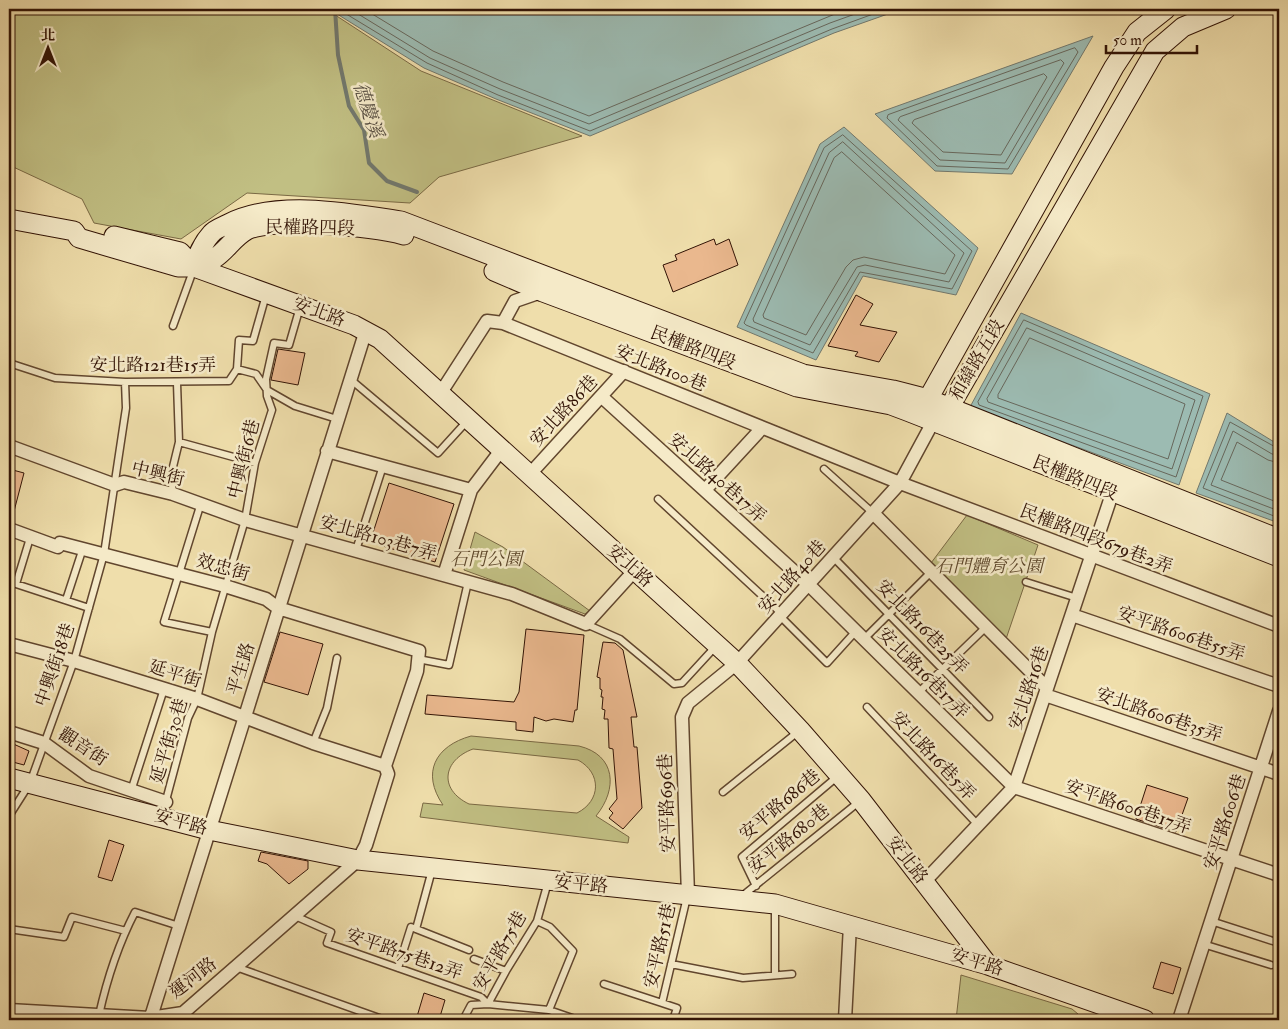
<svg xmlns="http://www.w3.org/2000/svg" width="1288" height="1029" font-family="'IM FELL Double Pica','Noto Serif TC',serif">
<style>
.green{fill:#c1bf83;stroke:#7a6944;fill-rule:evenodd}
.water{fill:#9cbbb2;stroke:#72786d}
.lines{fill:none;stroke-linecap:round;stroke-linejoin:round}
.shore{stroke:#67675c;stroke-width:1}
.stream{stroke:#72786d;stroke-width:4}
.building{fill:#eab88e;stroke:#321305}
.lane-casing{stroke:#61462e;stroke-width:9}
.street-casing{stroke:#61462e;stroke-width:15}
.secondary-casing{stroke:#321305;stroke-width:21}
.lane{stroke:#f5eac8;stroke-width:6}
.street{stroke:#f5eac8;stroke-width:12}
.secondary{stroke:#f5eac8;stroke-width:19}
.labels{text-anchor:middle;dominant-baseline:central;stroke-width:5;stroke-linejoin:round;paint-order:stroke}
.street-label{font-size:18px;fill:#321305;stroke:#f5eac8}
.park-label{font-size:18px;font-style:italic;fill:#5d472b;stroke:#f5eac8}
.water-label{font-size:19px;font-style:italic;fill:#574e42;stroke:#f5eac8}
</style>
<rect width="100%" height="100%" fill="#efdeab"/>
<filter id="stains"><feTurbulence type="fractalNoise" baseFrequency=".004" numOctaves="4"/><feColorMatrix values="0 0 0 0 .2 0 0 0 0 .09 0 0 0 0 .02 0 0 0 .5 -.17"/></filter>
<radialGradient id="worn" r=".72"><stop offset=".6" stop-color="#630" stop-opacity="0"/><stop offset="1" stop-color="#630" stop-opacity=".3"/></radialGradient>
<path class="green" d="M9,9H326L421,71L582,136L439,177L410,203L247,193L181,239L94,223L82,199L9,165Z
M967,515L1038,545L1006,639L931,563Z
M475,532L503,547L590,611L585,614L464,570Z
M471,736L579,746C616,755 618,789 596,816L629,837L628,843L420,817L423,803L443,805C421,773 435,746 471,736ZM473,749L578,760C602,773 601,801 577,813L469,804C438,789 443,760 473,749Z
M961,975L1072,1009L1078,1014L1079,1020H956Z"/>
<path class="water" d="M329,9H902L834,33L590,136L496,99L424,68Z
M1093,36L1012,174L935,171L875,114Z
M844,127L978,248L956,295L863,276L816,360L737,327L820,144Z
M1021,313L1210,394L1179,485L970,407Z
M1227,413L1279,445V523L1196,493Z"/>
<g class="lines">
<path class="shore" d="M338,9L427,63L498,95L590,131L832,29L887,9
M350,9L430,58L500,89L589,124L830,23L869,9
M364,9L433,51L503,82L589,116L847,9
M1075,48L1078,52L1008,169L937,166L887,118L888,115Z
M1061,60L1064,63L1005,163L940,160L898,120L900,117Z
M1044,74L1047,77L1001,155L943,152L912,123L914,120Z
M843,135L972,251L952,289L860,272L813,353L746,325L744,323L824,148Z
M843,142L964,253L949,282L865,265L857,267L810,345L754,322L753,319L829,153Z
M842,152L955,255L945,274L864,257L853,260L846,267L806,335L764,318L763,315L834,158Z
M1024,320L1203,396L1176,477L979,405L978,402Z
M1027,328L1195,400L1172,469L988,402L987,399Z
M1030,338L1185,404L1168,459L998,398V395Z
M1279,449L1230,422L1203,488L1279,518
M1279,455L1272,454L1233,431L1211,485L1279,511
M1279,463L1268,460L1237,442L1221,480L1279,503"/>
<path class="stream" d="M335,9L338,55L349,106L364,130L369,163L387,181L417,192"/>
</g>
<path class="building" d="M714,239L716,245L729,239L738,265L673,292L663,265L677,260L675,255Z
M856,295L873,304L860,325L897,332L879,362L855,356L858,352L828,346Z
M278,349L305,353L298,385L271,380Z
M9,469L24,473L12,519H9Z
M389,483L454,504L435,562L370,542Z
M526,629L584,635L577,710H575L573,722L554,719L546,721L534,717L533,732L516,730V722L425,714L427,695L514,702L519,692Z
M280,632L323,644L308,695L264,682Z
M603,642L615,643L623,650L637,717H631L634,747H637L642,808L623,829L609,818L613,813L609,809L617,799L613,749L609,748L608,719H604L605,710L602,709L603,697H601L602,690L600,689V678L597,677Z
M9,742L29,751L24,765L9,761Z
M1147,785L1188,798L1176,832L1136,819Z
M109,840L124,845L112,881L98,877Z
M261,852L308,861V869L289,884L267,864L258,861Z
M1161,962L1181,968L1173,994L1153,988Z
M424,993L445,1000L439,1020H416Z"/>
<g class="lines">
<defs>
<path id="lane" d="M173,326L194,268
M9,363L55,378L125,382L229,381L237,369L256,374L267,390L295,406L337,419
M237,369L239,340L253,341L266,295
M350,379L438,453L468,420
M179,442L255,463
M824,469L873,513
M173,494L171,475L179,442L177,383
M658,499L782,614
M201,503L164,622L212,632
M30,538L16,584L89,608
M356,550L383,466
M833,557L989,717
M1026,582L1077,598
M66,600L83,548
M780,616L827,663L856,631
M586,624L620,639L674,684L682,683L716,646
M864,639L931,572
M418,659L449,665L468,582
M918,693L986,627
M867,707L978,825
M313,743L327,708L337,658
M131,791L164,689
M723,792L799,731
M165,804L188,718L197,699L212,632L245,520L255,463L272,410L267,396L266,379L274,343L289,345L300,307
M9,816L30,783L74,661L104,554L126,408L125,382
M756,886L742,857L838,776
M741,897L860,801
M775,905V975
M295,916L331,932L327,943L481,997L488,1004L549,1010L578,1020
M537,921L550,927L573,951L549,1010
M1211,921L1279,943
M9,929L64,937L72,917L126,931
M416,929L432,870
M1203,944L1271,965
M474,959L506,971
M671,964L743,978L792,974
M236,967L385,1020
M398,968L411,927L469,950
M604,984L662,1003
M99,1015C107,979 118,945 135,912L179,926
M463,1020L471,1005L488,1004L506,971L537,921L548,882
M673,1020L677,1008L662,1003L687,897"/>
<path id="street" d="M503,323L515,301L544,291
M440,394L487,321L503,323L900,483L1279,626
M602,397L809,585L1014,787L1279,875
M9,446L115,485L124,482L173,494L245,520L512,594L586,624L635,570
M327,451L471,490L502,449
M530,474L624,371
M705,490L762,428
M873,513L1047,688
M9,529L58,547L60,543L225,586L266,599L278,608L419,651L417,671L385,766L388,774L366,845L358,860L183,1013L150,1018L9,1010
M444,575L471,490
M1072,615L1279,686
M9,644L74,661L197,699L313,743L385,766
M1045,695L1279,774
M9,732L44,743L89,776L166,802
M924,882L1014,787L1115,485
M688,895L682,717L688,703L737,663L900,483L933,422
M150,1020L366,330
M845,1020L850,925
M1179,1020L1279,711"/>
<path id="secondary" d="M9,219L74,231L79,238L178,267H194L354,325L380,339L737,663L800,730L861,800L988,965
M114,236L180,252L194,267
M194,267C198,254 202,244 211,234C215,229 222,227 228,224C276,199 350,213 401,221L803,374L893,390L928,399L1279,539
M194,267C201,264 209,262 215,258C227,250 234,237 247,230C275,217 373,227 404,235
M494,271L543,292L797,387L891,405L907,411L1279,557
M931,411L928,399L1114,67L1137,32L1166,9
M940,416L949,408L1155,51L1183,27L1226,9
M9,778L209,830L358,860L775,904L988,965L1145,1020"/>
</defs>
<use href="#lane" class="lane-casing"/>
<use href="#street" class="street-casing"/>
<use href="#secondary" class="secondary-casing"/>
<use href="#lane" class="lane"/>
<use href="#street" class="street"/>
<use href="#secondary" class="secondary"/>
</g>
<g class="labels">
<g class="street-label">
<text transform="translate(310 228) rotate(1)">民權路四段</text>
<text transform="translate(319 312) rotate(20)">安北路</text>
<text transform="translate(693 348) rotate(21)">民權路四段</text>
<text transform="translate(977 360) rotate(-60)">和緯路五段</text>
<text x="153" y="365">安北路121巷15弄</text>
<text transform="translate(661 368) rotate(22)">安北路100巷</text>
<text transform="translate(564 411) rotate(-47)">安北路86巷</text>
<text transform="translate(244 459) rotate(-76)">中興街6巷</text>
<text transform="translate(158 474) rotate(13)">中興街</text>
<text transform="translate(717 478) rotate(42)">安北路40巷17弄</text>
<text transform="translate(1075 478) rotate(22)">民權路四段</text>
<text transform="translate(378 538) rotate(16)">安北路103巷7弄</text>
<text transform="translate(1096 539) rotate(21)">民權路四段679巷2弄</text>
<text transform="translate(630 566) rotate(42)">安北路</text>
<text transform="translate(223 568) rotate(16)">效忠街</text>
<text transform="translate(792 577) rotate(-48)">安北路40巷</text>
<text transform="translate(922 627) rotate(46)">安北路16巷25弄</text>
<text transform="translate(1181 634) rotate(19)">安平路606巷55弄</text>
<text transform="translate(55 665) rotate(-71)">中興街18巷</text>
<text transform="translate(241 669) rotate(-73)">平生路</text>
<text transform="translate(923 673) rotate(45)">安北路16巷17弄</text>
<text transform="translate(175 674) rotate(17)">延平街</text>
<text transform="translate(1029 688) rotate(-71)">安北路16巷</text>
<text transform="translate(1159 715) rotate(19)">安北路606巷35弄</text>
<text transform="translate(169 741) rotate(-73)">延平街30巷</text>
<text transform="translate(83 747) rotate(33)">觀音街</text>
<text transform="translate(933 756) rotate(47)">安北路16巷5弄</text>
<text transform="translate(667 803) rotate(-92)">安平路696巷</text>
<text transform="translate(780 805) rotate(-40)">安平路686巷</text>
<text transform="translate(1128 807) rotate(19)">安平路606巷17弄</text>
<text transform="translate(181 822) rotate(15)">安平路</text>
<text transform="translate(1225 822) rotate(-72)">安平路606巷</text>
<text transform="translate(789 839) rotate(-39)">安平路680巷</text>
<text transform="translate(907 860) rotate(52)">安北路</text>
<text transform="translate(581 884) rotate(6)">安平路</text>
<text transform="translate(660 946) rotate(-77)">安平路51巷</text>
<text transform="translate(500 951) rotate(-60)">安平路75巷</text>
<text transform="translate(404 954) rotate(19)">安平路75巷12弄</text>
<text transform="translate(977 962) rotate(17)">安平路</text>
<text transform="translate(193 978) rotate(-38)">運河路</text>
</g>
<g class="park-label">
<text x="486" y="559">石門公園</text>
<text x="989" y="566">石門體育公園</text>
</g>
<g class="water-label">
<text transform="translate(368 110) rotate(72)">德慶溪</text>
</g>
</g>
<rect width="1288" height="1029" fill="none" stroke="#efdeab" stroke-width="30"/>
<rect x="10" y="10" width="1268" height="1009" fill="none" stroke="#321305" stroke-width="2.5"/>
<rect x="15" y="15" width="1258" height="999" fill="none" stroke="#321305"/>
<g transform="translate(48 48)" stroke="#f5eac8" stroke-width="4" paint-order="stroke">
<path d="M0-4L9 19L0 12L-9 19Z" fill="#321305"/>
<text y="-8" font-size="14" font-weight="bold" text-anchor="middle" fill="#321305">北</text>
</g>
<path d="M1106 45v8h91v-8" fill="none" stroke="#321305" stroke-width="2.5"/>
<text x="1113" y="45" font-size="15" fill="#321305" stroke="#f5eac8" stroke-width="4" paint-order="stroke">50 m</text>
<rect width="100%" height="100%" filter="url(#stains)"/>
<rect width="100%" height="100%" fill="url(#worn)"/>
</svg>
